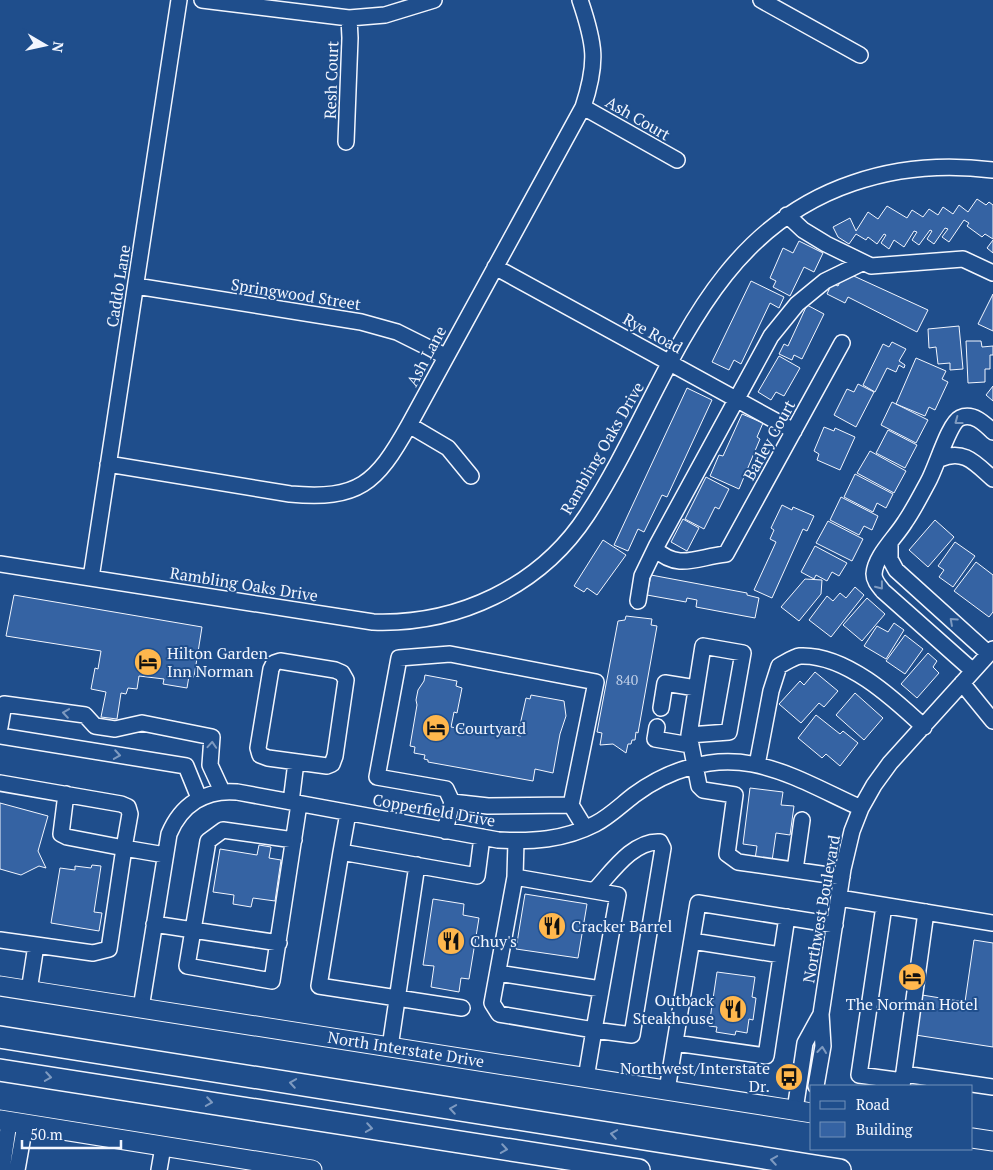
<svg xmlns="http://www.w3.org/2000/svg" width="993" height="1170" font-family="'PT Serif',serif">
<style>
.building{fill:#3563a3;stroke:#f2f6ff}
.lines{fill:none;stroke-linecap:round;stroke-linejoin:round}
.minor-casing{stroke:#f2f6ff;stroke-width:18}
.major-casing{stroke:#f2f6ff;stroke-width:21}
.highway-casing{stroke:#f2f6ff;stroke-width:24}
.minor{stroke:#1f4e8c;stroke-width:15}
.major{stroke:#1f4e8c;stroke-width:19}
.highway{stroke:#1f4e8c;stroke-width:21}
.oneway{stroke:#7e9ac0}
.labels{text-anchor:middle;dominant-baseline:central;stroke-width:4;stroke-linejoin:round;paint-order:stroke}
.number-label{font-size:14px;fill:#c3d1e8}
.street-label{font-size:16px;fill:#f2f6ff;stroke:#1f4e8c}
.poi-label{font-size:16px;fill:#f2f6ff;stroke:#1f4e8c;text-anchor:start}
</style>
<rect width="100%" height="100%" fill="#1f4e8c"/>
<path class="building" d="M977,199L986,205L989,202L993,205V239L985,234L982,237L967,226L969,223L964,220L949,242L942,237L948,229L945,228L934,244L927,239L932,231L930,230L919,245L912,240L917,232L914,231L904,247L894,240L889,249L881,243L886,235L884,234L877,244L868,237L866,240L856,234L849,244L838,237L833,227L850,218L856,231L868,212L878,219L887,206L907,218L912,210L923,217L929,209L938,215L943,207L953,214L959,205L968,212Z
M993,240V253L987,248Z
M799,241L823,253L814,272L804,267L790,296L773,287L776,281L770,278L783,248L793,253Z
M845,272L928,310L917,332L848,297L845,303L827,294L832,283L838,286Z
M751,281L784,297L779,308L770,303L741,364L734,360L729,370L712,362Z
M993,294V331L978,324Z
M807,305L824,314L802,359L794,355L792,360L779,354L784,344L788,346Z
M959,326L963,369L950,370V363L938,364L936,347L929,348L928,329Z
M966,341H981L982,347L993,346V355H990V369H985V382L968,383Z
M892,342L906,349L899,361L905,365L904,368L899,365L896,372L887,368L875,392L863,385L883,344L889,347Z
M779,356L800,368L784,396L776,392L771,400L758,392Z
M916,358L946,371L942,379L948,382L935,410L929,407L925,416L896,404Z
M858,384L874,392L856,427L834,415L847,389L854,392Z
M993,386V401L986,395Z
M687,388L712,400L667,497L662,495L644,532L638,529L628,551L614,545Z
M892,402L928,420L916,443L881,425Z
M742,414L763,423L757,437L760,439L739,489L710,476L719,455L723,456Z
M824,427L834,431L835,428L855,437L840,470L817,460L819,454L814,451Z
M888,430L917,445L905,468L876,453Z
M870,451L906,471L894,493L857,473Z
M855,474L893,494L886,508L877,503L873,512L844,497Z
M706,477L729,489L719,509L715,507L704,529L685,519Z
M841,497L878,516L872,530L864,526L859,535L830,520Z
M782,505L792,510L793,507L814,516L807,531L803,529L772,598L754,590L776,542L770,539L774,530L771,528Z
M683,519L699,528L687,551L671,542Z
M935,520L954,537L928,567L909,550Z
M828,521L863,539L852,561L816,543Z
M603,540L626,555L597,595L587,588L584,592L574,586Z
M955,542L975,556L953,587L939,577L944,570L938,566Z
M815,546L847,563L839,576L832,572L827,581L816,575L814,579L801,572Z
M976,562L993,575V612L989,617L954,591Z
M651,575L747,593V595L759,598L755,618L696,607L697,600L687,598L686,602L647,595Z
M805,579L822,580L821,594L799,621L781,607Z
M855,587L864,595L831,637L809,620L827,596L833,601L840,593L846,598Z
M14,595L202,627L194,677L189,676L187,688L163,684L164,679L139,676L137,689L128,688L126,694L121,693L117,719L101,717L106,692L91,689L95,668L98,669L101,651L6,636Z
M867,598L885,614L862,641L843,625Z
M626,616L652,619L651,625L657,626L638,733L636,732L635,740H632L631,744H628L626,753L613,744L600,745L602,733L597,732L618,621L625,620Z
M894,623L904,630L886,659L864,646L877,626L888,632Z
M905,635L923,649L905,674L886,661Z
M928,653L937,661L933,667L939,673L917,698L901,684Z
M815,672L838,691L824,707L819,703L801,723L779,704L800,681L804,685Z
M425,675L457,681L456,686L462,688L457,713L454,712L451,727L485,733V728L491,725H500L511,730L513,735L521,736L523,726L520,725L526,698L530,699L531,695L564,701L566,716L560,734L553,773L535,769L533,781L428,762V760L424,759L425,755L414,753L415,747L410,746L417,705L416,700L418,690L424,681Z
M855,693L883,718L864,740L836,715Z
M816,715L840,734L843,731L858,743L840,766L826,754L822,758L798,738Z
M750,788L783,792L781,805L794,806L790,835L776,833L772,861L755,859L757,846L743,844Z
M0,803L48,816L38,851L46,868L39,866L21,875L0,869Z
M259,845L271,847L269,858L281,860L275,901L253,898L251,907L233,904L234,895L213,892L220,849L257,855Z
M92,865L101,866L94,912L102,913L99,931L51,923L60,868L75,870V866L91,868Z
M525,894L587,904L578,958L516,949Z
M433,899L464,904L463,915L479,918L469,979L461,978L459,992L431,987L434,966L423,965Z
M974,940L993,943V1047L909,1034L916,994L965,1002Z
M717,972L755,977L752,997L756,998L753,1020L749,1019L747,1033L736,1031L735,1035L716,1032L717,1027L709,1026Z"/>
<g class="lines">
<defs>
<path id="minor" d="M202,0L349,18L385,15L434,0
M761,0L860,55
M583,107L677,160
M346,142L350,38L349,18
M787,215L803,230L826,244L871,266L963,259L993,273
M495,267L794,431
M136,286L361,322L397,332L445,356
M409,425L448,448L471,476
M940,459C964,448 976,464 993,479
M108,464L290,494C359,500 376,484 409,425L583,107C598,62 595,44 580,0
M890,544V559L896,570L989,654
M655,549C679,571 697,557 726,554L842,343
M0,564L373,622C457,625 540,587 587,515C667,393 699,235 853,183C899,167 945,164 993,170
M91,578L179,0
M638,601L642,576L657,545L771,336L797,304L825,281L862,263
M280,661L335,670L342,673L346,680L335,756L332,764L327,766L268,758L260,755L258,748L271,669L274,663Z
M973,671L883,591C879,586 874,581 874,574C875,556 896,537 905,522C914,509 921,495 928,482C936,468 949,423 960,418C973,412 985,424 993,432
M962,683L993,721
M661,708L665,683L696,688
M0,727L4,704L85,715L95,726L115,729L142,723L212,737L210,765L222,791
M657,727L655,739L690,745
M689,735L729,732L743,653L703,646L689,735L699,786L703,790L735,795L727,854L738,862L842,877
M0,736L186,766L199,798
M757,765L771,691L779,666C785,663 793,657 800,656C845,654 892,697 924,727
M0,783L121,804L128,807L130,814L124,848L67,837L61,834L66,794
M291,802L296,762
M452,802L488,806L571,805
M348,813L341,852L477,876L482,837
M445,831L452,802L446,789L377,777L399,658L450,654L596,682L571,805L585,828
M516,841L515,877L492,1003L499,1014L594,1030L586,1078
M341,852L319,986L462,1008
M795,870L802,820
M515,877L618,895L594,1030L632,1035L663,848L660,842C633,840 611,873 595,890
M839,898L993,923
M884,906L859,1075L903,1081
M154,924L193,930L187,966L272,981L299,804
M0,940L36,945
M692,941L781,955
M279,943L193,930L208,841L223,830L294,840
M498,973L601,989
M29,991L36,945L93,953L109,949L124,848L165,855
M141,1008L169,834C181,805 205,789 237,792L498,840C532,842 564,840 595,824C609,817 621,805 634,795C668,770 710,756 752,764C790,771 827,793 861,808
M675,1043L766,1056L787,917
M390,1047L417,865
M904,1074L993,1087
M816,1086L823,1046L821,1014L843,869L852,831L861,808L874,785L890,763L993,649
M902,1086L926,912
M667,1090L698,903L835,925
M795,1110L805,1043L821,1014
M2,1170L9,1122
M17,1170L25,1125
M159,1170L163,1147"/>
<path id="major" d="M0,986L812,1113
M0,1120L312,1170
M972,1138L993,1141"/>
<path id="highway" d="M0,1037L840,1170
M0,1070L639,1170"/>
</defs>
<use href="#minor" class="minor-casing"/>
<use href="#major" class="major-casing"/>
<use href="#highway" class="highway-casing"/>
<use href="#minor" class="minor"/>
<use href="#major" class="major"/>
<use href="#highway" class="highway"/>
</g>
<defs><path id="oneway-chevron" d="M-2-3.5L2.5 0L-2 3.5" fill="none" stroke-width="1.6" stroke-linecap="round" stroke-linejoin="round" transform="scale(1.25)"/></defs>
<g class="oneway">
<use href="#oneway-chevron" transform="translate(958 421) rotate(143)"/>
<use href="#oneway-chevron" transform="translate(880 586) rotate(52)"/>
<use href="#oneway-chevron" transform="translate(953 621) rotate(-138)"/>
<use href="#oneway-chevron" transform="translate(66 713) rotate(-172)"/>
<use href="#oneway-chevron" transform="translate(212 745) rotate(-86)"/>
<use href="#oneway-chevron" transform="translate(117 755) rotate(9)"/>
<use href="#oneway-chevron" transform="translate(822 1050) rotate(-84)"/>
<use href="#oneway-chevron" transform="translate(48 1077) rotate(9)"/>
<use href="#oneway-chevron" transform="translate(293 1083) rotate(-171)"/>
<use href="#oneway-chevron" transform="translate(209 1102) rotate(9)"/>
<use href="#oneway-chevron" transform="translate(453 1109) rotate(-171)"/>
<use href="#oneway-chevron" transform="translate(369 1128) rotate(9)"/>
<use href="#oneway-chevron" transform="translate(614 1134) rotate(-171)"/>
<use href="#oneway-chevron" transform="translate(504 1149) rotate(9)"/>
<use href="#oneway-chevron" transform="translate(774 1160) rotate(-171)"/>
</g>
<defs>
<symbol id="hotel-disc" viewBox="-11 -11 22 22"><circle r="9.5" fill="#ffb74d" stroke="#1f4e8c"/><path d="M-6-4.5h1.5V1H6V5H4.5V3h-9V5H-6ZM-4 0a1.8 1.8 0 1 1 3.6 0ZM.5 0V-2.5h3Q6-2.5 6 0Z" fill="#111"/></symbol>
<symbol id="restaurant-disc" viewBox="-11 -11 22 22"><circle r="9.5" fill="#ffb74d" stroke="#1f4e8c"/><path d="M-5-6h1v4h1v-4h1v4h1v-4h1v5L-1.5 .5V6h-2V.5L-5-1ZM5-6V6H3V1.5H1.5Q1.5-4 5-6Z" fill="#111"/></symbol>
<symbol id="bus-disc" viewBox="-11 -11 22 22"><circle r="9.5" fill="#ffb74d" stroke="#1f4e8c"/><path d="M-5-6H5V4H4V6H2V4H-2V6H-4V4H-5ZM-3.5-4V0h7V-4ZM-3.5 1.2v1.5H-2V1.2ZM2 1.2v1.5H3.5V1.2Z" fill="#111"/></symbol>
</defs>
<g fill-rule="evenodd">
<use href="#hotel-disc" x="132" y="646" width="32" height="32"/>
<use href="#hotel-disc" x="420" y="712" width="32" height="32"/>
<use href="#restaurant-disc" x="536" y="910" width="32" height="32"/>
<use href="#restaurant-disc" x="435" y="925" width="32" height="32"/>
<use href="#hotel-disc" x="896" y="961" width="32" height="32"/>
<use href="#restaurant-disc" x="717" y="993" width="32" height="32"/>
<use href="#bus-disc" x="773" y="1061" width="32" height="32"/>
</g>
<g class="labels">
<g class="number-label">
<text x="627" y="679">840</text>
</g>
<g class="street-label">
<text transform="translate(331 80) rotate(-88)">Resh Court</text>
<text transform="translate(638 118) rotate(30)">Ash Court</text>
<text transform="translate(118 286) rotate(-81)">Caddo Lane</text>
<text transform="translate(296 294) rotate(9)">Springwood Street</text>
<text transform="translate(653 333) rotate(29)">Rye Road</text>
<text transform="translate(426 356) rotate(-62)">Ash Lane</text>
<text transform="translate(769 440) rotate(-61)">Barley Court</text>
<text transform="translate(602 448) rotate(-60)">Rambling Oaks Drive</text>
<text transform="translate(244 584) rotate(9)">Rambling Oaks Drive</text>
<text transform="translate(434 810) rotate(10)">Copperfield Drive</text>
<text transform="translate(821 909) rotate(-80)">Northwest Boulevard</text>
<text transform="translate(406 1049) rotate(9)">North Interstate Drive</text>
</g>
<g class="poi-label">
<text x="167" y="653">Hilton Garden<tspan x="167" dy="18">Inn Norman</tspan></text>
<text x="455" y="728">Courtyard</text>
<text x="571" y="926">Cracker Barrel</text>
<text x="470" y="941">Chuy's</text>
<text x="714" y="1000" text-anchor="end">Outback<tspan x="714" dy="18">Steakhouse</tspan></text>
<text x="912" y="1004" text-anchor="middle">The Norman Hotel</text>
<text x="770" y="1068" text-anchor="end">Northwest/Interstate<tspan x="770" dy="18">Dr.</tspan></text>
</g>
</g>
<rect x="810" y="1085" width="162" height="65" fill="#1f4e8c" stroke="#7391ba"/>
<rect x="820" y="1101" width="25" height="8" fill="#1f4e8c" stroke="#7391ba"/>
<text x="856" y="1110" font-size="15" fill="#f2f6ff">Road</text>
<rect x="820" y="1122" width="25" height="15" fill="#3563a3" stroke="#7391ba"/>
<text x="856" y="1135" font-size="15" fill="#f2f6ff">Building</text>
<g transform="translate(45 45) rotate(99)" stroke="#1f4e8c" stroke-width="4" paint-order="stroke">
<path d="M0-4L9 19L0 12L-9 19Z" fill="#f2f6ff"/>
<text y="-8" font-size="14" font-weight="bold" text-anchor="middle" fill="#f2f6ff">N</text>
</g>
<path d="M22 1140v8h99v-8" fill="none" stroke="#f2f6ff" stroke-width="2.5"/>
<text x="30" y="1140" font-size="15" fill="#f2f6ff" stroke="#1f4e8c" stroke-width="4" paint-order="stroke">50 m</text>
</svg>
